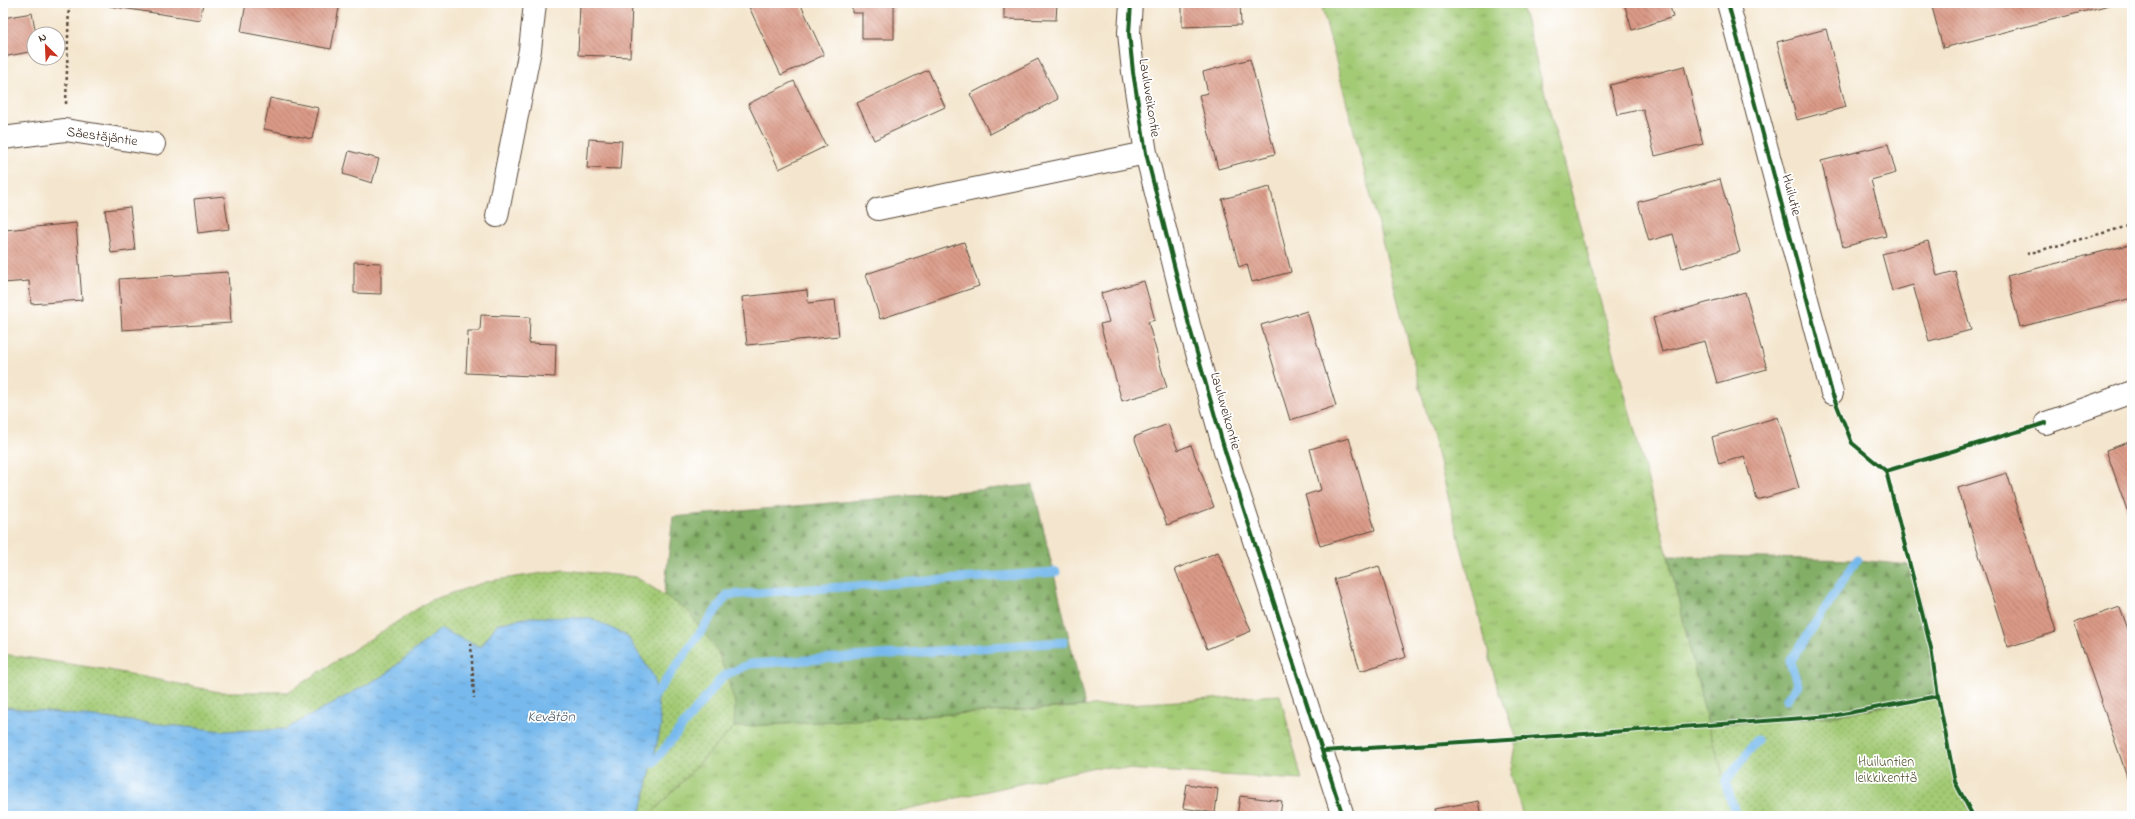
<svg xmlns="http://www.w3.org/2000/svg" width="2135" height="819" font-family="'Indie Flower',sans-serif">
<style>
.grass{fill:url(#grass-tufts);stroke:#6f7a4a}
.forest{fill:url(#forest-firs);stroke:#5e6c42}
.park{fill:url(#park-dots);stroke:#6f7a4a}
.water{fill:url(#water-ripples);stroke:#597286}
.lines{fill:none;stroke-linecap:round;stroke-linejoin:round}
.stream{stroke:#77b9ed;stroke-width:9}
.building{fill:url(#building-back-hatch)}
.minor-casing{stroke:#574638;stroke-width:24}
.path{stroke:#574638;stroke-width:2.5;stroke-dasharray:3 3;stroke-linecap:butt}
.minor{stroke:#fff;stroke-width:22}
.cycleway-casing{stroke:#fff;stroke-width:6}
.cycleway{stroke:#1b5e20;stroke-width:4}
.labels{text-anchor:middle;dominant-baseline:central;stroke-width:3.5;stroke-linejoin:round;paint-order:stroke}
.street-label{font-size:14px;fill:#3b2a1e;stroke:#fff}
.park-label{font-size:14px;fill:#5a5a38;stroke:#fff}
.water-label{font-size:15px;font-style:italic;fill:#505c66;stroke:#fff}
</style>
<defs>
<pattern id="grass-tufts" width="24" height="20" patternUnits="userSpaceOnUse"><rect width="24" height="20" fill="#a3ca75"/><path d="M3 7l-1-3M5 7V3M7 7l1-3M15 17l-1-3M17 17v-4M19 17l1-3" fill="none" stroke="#86a45f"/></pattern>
<pattern id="forest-firs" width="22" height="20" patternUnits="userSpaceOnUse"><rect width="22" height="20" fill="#82ae66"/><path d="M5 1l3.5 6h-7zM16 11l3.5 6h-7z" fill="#6c8e53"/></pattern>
<pattern id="park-dots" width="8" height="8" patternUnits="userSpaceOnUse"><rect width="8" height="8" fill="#a3ca75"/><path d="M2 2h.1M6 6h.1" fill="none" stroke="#86a45f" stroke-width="1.8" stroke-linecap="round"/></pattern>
<pattern id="water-ripples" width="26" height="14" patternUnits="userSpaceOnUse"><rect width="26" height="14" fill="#77b9ed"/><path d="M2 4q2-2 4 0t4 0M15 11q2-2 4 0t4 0" fill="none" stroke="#6397bf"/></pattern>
<pattern id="building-back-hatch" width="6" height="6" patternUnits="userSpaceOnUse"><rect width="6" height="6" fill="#da9a87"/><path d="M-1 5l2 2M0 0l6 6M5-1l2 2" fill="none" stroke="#b27e6e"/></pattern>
</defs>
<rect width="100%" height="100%" fill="#fff"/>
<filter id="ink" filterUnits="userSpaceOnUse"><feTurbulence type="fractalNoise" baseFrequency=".025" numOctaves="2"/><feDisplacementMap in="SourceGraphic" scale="8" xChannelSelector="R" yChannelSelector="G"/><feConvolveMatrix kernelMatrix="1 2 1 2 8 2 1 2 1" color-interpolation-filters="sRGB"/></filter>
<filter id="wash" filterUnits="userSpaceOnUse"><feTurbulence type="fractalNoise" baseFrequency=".012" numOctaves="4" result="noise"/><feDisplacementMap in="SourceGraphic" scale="16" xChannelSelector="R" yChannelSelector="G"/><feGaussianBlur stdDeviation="0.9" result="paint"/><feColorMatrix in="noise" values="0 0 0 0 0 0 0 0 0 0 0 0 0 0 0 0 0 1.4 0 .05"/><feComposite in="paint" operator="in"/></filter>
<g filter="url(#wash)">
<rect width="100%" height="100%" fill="#f4e6ce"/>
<path class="grass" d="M1321,3H1521L1668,556L1708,725L1736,816H1523L1511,775L1517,739L1496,682Z
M1280,695L1302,780L1095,767L876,816H649L734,727Z"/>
<path class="forest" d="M1033,485L1085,706L734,727L735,703L664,595L673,517Z
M1668,556L1857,560L1909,565L1931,648L1938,696L1832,716L1708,725Z"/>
<path class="park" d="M564,570L636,577L687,610L718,652L735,703L734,727L649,816H3V654L109,670L219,692H288L431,600L489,581Z
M1938,696L1955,782L1973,816H1736L1708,725L1832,716Z"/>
<path class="water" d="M530,617L591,618L627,636L654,677L661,726L640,816H3V707L223,731L286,729L386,674L440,629L481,647L497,624Z"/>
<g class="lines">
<path class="stream" d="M656,694L727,595L1056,572
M1786,700L1798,685L1790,662L1857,560
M653,763L723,676L750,664L1064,642
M1736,816L1725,782L1757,740"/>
</g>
<g id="blocks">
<path class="building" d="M110,3H203L200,20L109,6Z
M246,3H340L331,49L241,32Z
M470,3H481V5L470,4Z
M580,3H632L630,57L578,55Z
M757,3H800L824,55L781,75L749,7Z
M852,3H894V39H862V13H852Z
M1004,3H1057L1056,20L1004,19Z
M1182,3H1240L1241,25L1182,27Z
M1624,3H1669L1673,17L1632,30Z
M1931,3H2113V4L1943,48Z
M32,13L36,34H34V51L3,57V18Z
M1826,29L1846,107L1797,120L1777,42Z
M1038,59L1058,99L990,134L970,94Z
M1250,59L1275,154L1218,169L1199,95L1208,93L1203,72Z
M1684,66L1703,144L1655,156L1643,109L1617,115L1610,85Z
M928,70L945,107L874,140L857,103Z
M794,81L826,146L779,169L748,104Z
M270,98L319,108L312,139L264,129Z
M589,139L622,141L620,169L587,168Z
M1888,144L1896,173L1871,180L1886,236L1843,247L1821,161Z
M349,151L379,159L372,183L343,174Z
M1720,179L1740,252L1682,268L1673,234L1649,241L1638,202Z
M1270,187L1291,272L1252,282L1247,264L1239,267L1222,199Z
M224,196L229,229L198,233L194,199Z
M130,207L135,250L111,253L105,210Z
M3,216L5,230L76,223L82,300L31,304L29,281L3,283Z
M1928,241L1937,276L1955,271L1971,330L1929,341L1913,285L1892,291L1882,254Z
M964,242L979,286L880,319L866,274Z
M2132,244V298L2020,327L2007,276Z
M354,262L381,263V294L354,293Z
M228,272L231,323L122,330L119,279Z
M1144,281L1155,320L1148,322L1167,388L1122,401L1100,324L1109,322L1101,293Z
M807,290L808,303L835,300L839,336L747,345L742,297Z
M1745,292L1767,369L1717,383L1705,341L1662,352L1653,318Z
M1307,311L1336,406L1290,420L1261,325Z
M481,315L530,317L529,343L556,344L555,377L466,373L468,331H480Z
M1778,417L1799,488L1757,500L1744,456L1719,464L1712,437Z
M1168,424L1178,450L1191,445L1214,507L1167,525L1134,437Z
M1349,438L1375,530L1320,546L1305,495L1321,490L1310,449Z
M2132,441V509L2127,510L2106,450Z
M2007,473L2056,632L2008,647L1958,488Z
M1218,552L1251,631L1207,649L1175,569Z
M1379,566L1406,657L1360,671L1334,579Z
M2120,607L2132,640V781L2129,782L2074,623Z
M1187,784L1218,789L1215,813L1183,808Z
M1240,796L1282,801L1280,816H1237Z
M1478,801L1481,816H1436L1434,809Z"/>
</g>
</g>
<g filter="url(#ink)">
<use href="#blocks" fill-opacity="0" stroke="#574638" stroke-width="1"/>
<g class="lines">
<defs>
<path id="minor" d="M1131,3L1129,33L1133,72L1146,153L1189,325L1225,451L1343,816
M1728,3L1832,393
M3,138L65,130L154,144
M878,209L1146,153
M497,216L530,50L535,3
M2046,423L2132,392"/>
</defs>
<use href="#minor" class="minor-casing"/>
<path class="path" d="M66,104L69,3
M2027,254L2132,225
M471,643L474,698"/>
<use href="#minor" class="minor"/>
<defs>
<path id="cycleway" d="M1131,3L1129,33L1133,72L1146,153L1189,325L1225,451L1343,816
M1728,3L1832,393L1852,443L1886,471L1931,648L1938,696L1955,782L1973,816
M1886,471L2046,423
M1323,751L1556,736L1832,716L1938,696"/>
</defs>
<use href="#cycleway" class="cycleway-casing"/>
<use href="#cycleway" class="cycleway"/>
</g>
</g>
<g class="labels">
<g class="street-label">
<text transform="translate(1149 98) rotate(81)">Lauluveikontie</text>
<text transform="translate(102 137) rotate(8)">Säestäjäntie</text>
<text transform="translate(1791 195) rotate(75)">Huilutie</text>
<text transform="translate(1225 411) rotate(74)">Lauluveikontie</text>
</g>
<g class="park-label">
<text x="1886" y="762">Huiluntien<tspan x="1886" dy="16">leikkikenttä</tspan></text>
</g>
<g class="water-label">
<text x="551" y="717">Kevätön</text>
</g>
</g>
<rect width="2135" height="819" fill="none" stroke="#fff" stroke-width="16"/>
<g transform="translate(46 46) rotate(336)"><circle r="19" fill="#ffffff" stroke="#b1aaa5"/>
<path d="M0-3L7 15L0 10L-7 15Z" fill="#c8321e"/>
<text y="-6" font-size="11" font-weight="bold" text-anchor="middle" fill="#3b2a1e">N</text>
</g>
</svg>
